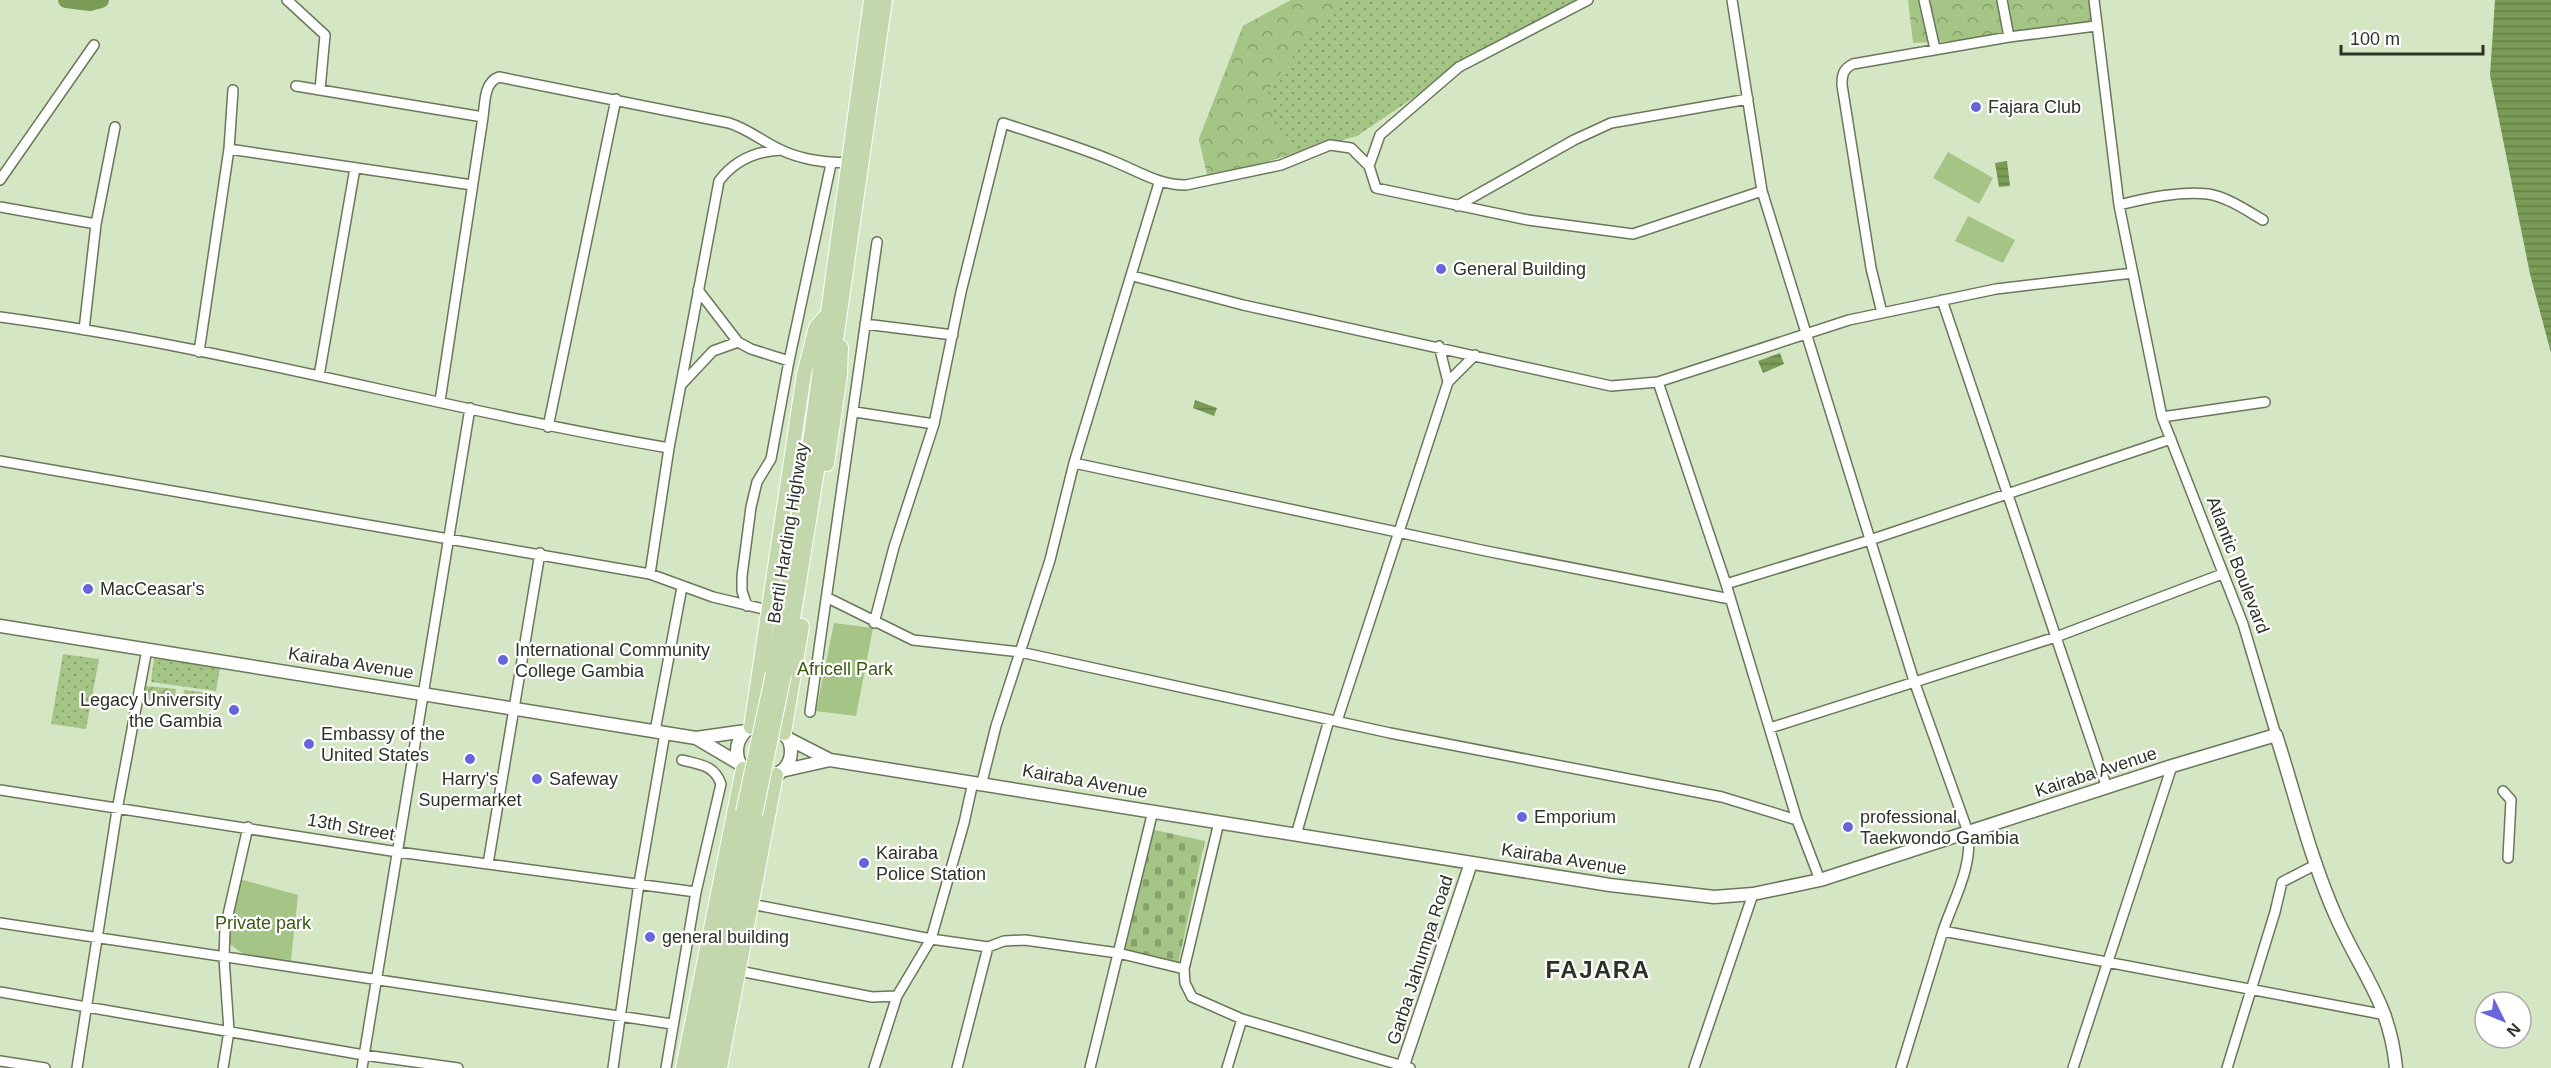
<svg xmlns="http://www.w3.org/2000/svg" width="2551" height="1068" font-family="Helvetica,sans-serif">
<style>
.grass{fill:url(#grass-dots)}
.forest{fill:url(#forest-crowns)}
.cemetery{fill:url(#cemetery-stones)}
.park{fill:#a4c585}
.garden{fill:url(#garden-furrows)}
.water{fill:url(#water-rules)}
.lines{fill:none;stroke-linecap:round;stroke-linejoin:round}
.river{stroke:#7a9c57;stroke-width:16}
.street-casing{stroke:#687859;stroke-width:12}
.secondary-casing{stroke:#687859;stroke-width:15}
.primary-casing{stroke:#fff;stroke-width:16}
.street{stroke:#fff;stroke-width:9}
.secondary{stroke:#fff;stroke-width:12}
.primary{stroke:#c2d7ac;stroke-width:14}
.primary-bridge-casing{stroke:#fff;stroke-width:16;stroke-linecap:butt}
.primary-bridge{stroke:#c2d7ac;stroke-width:14}
.poi-dot{fill:#6764de;stroke:#fff;stroke-width:2}
.labels{text-anchor:middle;dominant-baseline:central;stroke-width:4.5;stroke-linejoin:round;paint-order:stroke}
.poi-label{font-size:18px;fill:#2c3326;stroke:#fff;text-anchor:start}
.street-label{font-size:18px;fill:#2c3326;stroke:#fff}
.park-label{font-size:18px;fill:#39590c;stroke:#fff}
.district-label{font-size:24px;font-weight:bold;letter-spacing:1.5px;fill:#2c3326;stroke:#fff}
</style>
<defs>
<pattern id="grass-dots" width="8" height="8" patternUnits="userSpaceOnUse" patternTransform="scale(1.5)"><rect width="8" height="8" fill="#a4c585"/><path d="M2 2h.1M6 6h.1" fill="none" stroke="#86a16d" stroke-width="1.8" stroke-linecap="round"/></pattern>
<pattern id="forest-crowns" width="20" height="18" patternUnits="userSpaceOnUse" patternTransform="scale(1.5)"><rect width="20" height="18" fill="#a4c585"/><path d="M2 6a3 3 0 1 1 6 0M12 15a3 3 0 1 1 6 0" fill="none" stroke="#86a16d"/></pattern>
<pattern id="cemetery-stones" width="16" height="16" patternUnits="userSpaceOnUse" patternTransform="scale(1.5)"><rect width="16" height="16" fill="#a4c585"/><path d="M2 7V4a2 2 0 0 1 4 0v3zM10 15v-3a2 2 0 0 1 4 0v3z" fill="#86a16d"/></pattern>
<pattern id="garden-furrows" width="10" height="10" patternUnits="userSpaceOnUse" patternTransform="scale(1.5)"><rect width="10" height="10" fill="#a4c585"/><path d="M-1 1l2-2M0 10L10 0M9 11l2-2" fill="none" stroke="#86a16d"/></pattern>
<pattern id="water-rules" width="6" height="5" patternUnits="userSpaceOnUse" patternTransform="scale(1.5)"><rect width="6" height="5" fill="#7a9c57"/><path d="M0 2.5h6" fill="none" stroke="#648048"/></pattern>
</defs>
<rect width="100%" height="100%" fill="#d4e6c3"/>
<path class="grass" d="M1291,0H1588L1459,67L1357,136L1208,178L1199,139L1243,26Z
M63,654L99,659L86,729L51,724Z
M154,658L220,667L216,691L151,682Z"/>
<path class="forest" d="M1291,0H1344L1317,25L1268,90L1276,131L1299,152L1208,178L1199,139L1243,26Z
M1908,0H2094L2096,26L1994,39L1913,43Z"/>
<path class="cemetery" d="M1150,829L1205,841L1178,964L1124,952Z"/>
<path class="park" d="M1948,152L1993,178L1979,204L1933,178Z
M1968,216L2015,240L2003,263L1955,241Z
M834,623L873,628L856,716L816,711Z
M239,879L298,895L291,960L243,954L230,944L229,929Z"/>
<path class="garden" d="M145,686L176,689L174,702L143,699Z
M184,690L211,693L209,706L182,702Z"/>
<path class="water" d="M2495,0H2551V353L2530,274L2490,75Z
M2007,161L2010,186L1999,187L1995,163Z
M1780,353L1784,364L1763,373L1758,361Z
M1195,400L1217,408L1214,416L1193,408Z"/>
<g class="lines">
<path class="river" d="M66,0L90,3L101,0"/>
<defs>
<path id="street" d="M287,0L325,35L320,90
M1732,0L1762,191L1914,681L1968,832C1973,868 1953,900 1942,934C1928,979 1915,1023 1901,1068
M1924,0L1935,49
M2002,0L2009,37
M2094,0L2119,205L2162,417L2243,624L2276,735
M296,86L483,117
M229,149L472,185
M1369,166L1380,135L1459,67L1588,0
M0,180L94,45
M2119,205C2147,198 2179,191 2208,194C2227,197 2246,210 2263,220
M1457,206L1574,140L1611,123L1748,99
M0,207L96,224
M1133,276L1243,305L1611,386L1658,382L1849,320L1996,289L2133,273
M698,290L738,342L751,349L789,361
M1942,300L2107,788
M1882,313L1871,268L1842,85C1842,75 1843,69 1853,64L2009,37L2096,26
M0,317C225,347 445,410 669,448
M865,324L953,335
M84,330L96,224L115,127
M1439,346L1448,382
M199,352L229,149L233,90
M319,376L355,168
M1658,382L1726,584L1797,820L1820,880
M682,384L713,351L738,342
M440,401L483,117C485,103 484,82 499,77L729,123C748,129 762,141 779,149C799,159 827,164 849,162
M855,412L934,424
M2162,417L2265,402
M548,427L616,99
M0,461L650,574L713,597L768,610
M1074,463L1486,551L1730,599
M650,574L669,448L719,181C734,161 756,151 781,150
M1726,584L1870,540L2171,439
M828,598L913,640L1020,652L1390,733L1722,797L1797,820
M747,606L742,591V576L751,507L757,482L771,459L789,361L831,164
M874,623L894,547L934,424L961,292L1003,123C1039,135 1077,146 1113,161C1138,171 1158,185 1186,185L1281,165L1330,145L1351,148L1369,166L1376,188L1528,220L1633,234L1762,191
M810,712L877,242
M1337,721L1448,382L1475,355
M1770,728L2056,637L2222,574
M655,731L682,587
M982,782L996,726L1050,560L1074,463L1159,183
M0,790L398,852L696,892
M2503,791L2511,800L2508,858
M1219,822L1184,969L1185,983L1192,997L1242,1019L1410,1068
M1296,835L1329,720
M488,864L540,553
M751,904L931,939L988,947L1004,941L1025,940L1118,953L1184,969
M0,923L672,1024
M1943,931L2386,1015
M739,971L872,997L897,996
M0,992L364,1055L458,1068
M0,1061L45,1068
M77,1068L117,810L147,649
M223,1068L229,1031L224,958L225,928L248,827
M362,1068L470,408
M613,1068L639,883L665,733
M666,1068L696,892L721,784C714,765 701,765 682,760
M874,1068L897,996L931,939L964,823L973,782
M957,1068L988,947
M1090,1068L1153,811
M1227,1068L1242,1019
M1694,1068L1753,894
M2073,1068L2172,766
M2227,1068L2275,912L2282,882L2317,864"/>
<path id="secondary" d="M0,626L696,738L746,731
M737 751a27 27 0 1 1 54 0a27 27 0 1 1-54 0Z
M696,738L740,764
M787,738L830,760
M781,771L830,760L1610,885L1714,897L1753,894L1820,880L2172,766L2276,735C2296,797 2311,862 2338,921C2363,976 2390,1004 2396,1068
M1402,1068L1471,863"/>
<path id="primary" d="M827,464L840,375L841,347
M773,673L807,464L871,0
M784,675L818,465L885,0
M751,727L804,374L816,327L825,317
M784,733L802,626
M683,1068L743,769
M696,1068L743,812
M709,1068L755,815
M720,1068L776,775"/>
</defs>
<use href="#street" class="street-casing"/>
<use href="#secondary" class="secondary-casing"/>
<use href="#primary" class="primary-casing"/>
<use href="#street" class="street"/>
<use href="#secondary" class="secondary"/>
<use href="#primary" class="primary"/>
<defs>
<path id="primary-bridge" d="M743,812L773,673
M755,815L784,675"/>
</defs>
<use href="#primary-bridge" class="primary-bridge-casing"/>
<use href="#primary-bridge" class="primary-bridge"/>
</g>
<g class="poi-dot">
<circle cx="1976" cy="107" r="6"/>
<circle cx="1441" cy="269" r="6"/>
<circle cx="88" cy="589" r="6"/>
<circle cx="503" cy="660" r="6"/>
<circle cx="234" cy="710" r="6"/>
<circle cx="309" cy="744" r="6"/>
<circle cx="470" cy="759" r="6"/>
<circle cx="537" cy="779" r="6"/>
<circle cx="1522" cy="817" r="6"/>
<circle cx="1848" cy="827" r="6"/>
<circle cx="864" cy="863" r="6"/>
<circle cx="650" cy="937" r="6"/>
</g>
<g class="labels">
<g class="poi-label">
<text x="1988" y="107">Fajara Club</text>
<text x="1453" y="269">General Building</text>
<text x="100" y="589">MacCeasar's</text>
<text x="515" y="650">International Community<tspan x="515" dy="21">College Gambia</tspan></text>
<text x="222" y="700" text-anchor="end">Legacy University<tspan x="222" dy="21">the Gambia</tspan></text>
<text x="321" y="734">Embassy of the<tspan x="321" dy="21">United States</tspan></text>
<text x="470" y="779" text-anchor="middle">Harry's<tspan x="470" dy="21">Supermarket</tspan></text>
<text x="549" y="779">Safeway</text>
<text x="1534" y="817">Emporium</text>
<text x="1860" y="817">professional<tspan x="1860" dy="21">Taekwondo Gambia</tspan></text>
<text x="876" y="853">Kairaba<tspan x="876" dy="21">Police Station</tspan></text>
<text x="662" y="937">general building</text>
</g>
<g class="street-label">
<text transform="translate(788 533) rotate(-81)">Bertil Harding Highway</text>
<text transform="translate(2238 565) rotate(69)">Atlantic Boulevard</text>
<text transform="translate(351 663) rotate(9)">Kairaba Avenue</text>
<text transform="translate(2096 772) rotate(-18)">Kairaba Avenue</text>
<text transform="translate(1085 781) rotate(10)">Kairaba Avenue</text>
<text transform="translate(351 827) rotate(10)">13th Street</text>
<text transform="translate(1564 859) rotate(9)">Kairaba Avenue</text>
<text transform="translate(1420 960) rotate(-72)">Garba Jahumpa Road</text>
</g>
<g class="park-label">
<text x="845" y="669">Africell Park</text>
<text x="263" y="923">Private park</text>
</g>
<g class="district-label">
<text x="1598" y="969">FAJARA</text>
</g>
</g>
<g transform="translate(2503 1020) rotate(133)"><circle r="28" fill="#ffffff" stroke="#abada8" stroke-width="1.5"/>
<path d="M0-4.5L10 22L0 15L-10 22Z" fill="#6764de"/>
<text y="-9" font-size="16" font-weight="bold" text-anchor="middle" fill="#2c3326">N</text>
</g>
<path d="M2341 45v9h142v-9" fill="none" stroke="#2c3326" stroke-width="3"/>
<text x="2350" y="45" font-size="18" fill="#2c3326" stroke="#ffffff" stroke-width="4.5" paint-order="stroke">100 m</text>
</svg>
